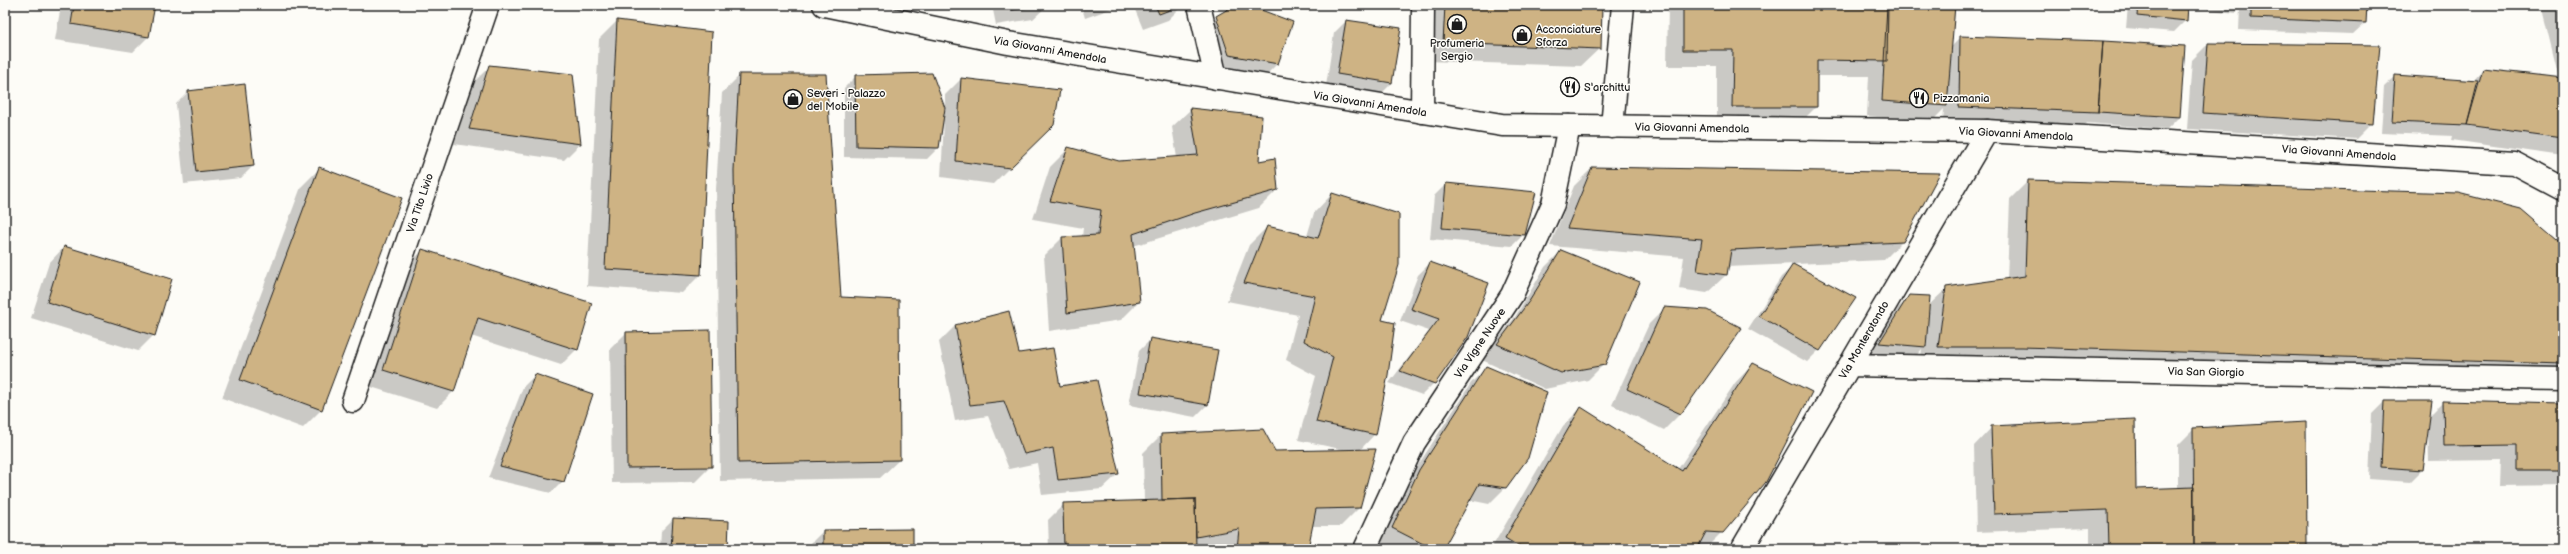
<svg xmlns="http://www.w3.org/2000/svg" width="2568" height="554" font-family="'Balsamiq Sans',sans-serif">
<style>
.shadow{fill:#0003}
.building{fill:#ceb384;stroke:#1c1c1c}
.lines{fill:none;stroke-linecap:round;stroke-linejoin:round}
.street-casing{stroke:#1c1c1c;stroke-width:25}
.secondary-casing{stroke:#1c1c1c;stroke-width:25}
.street{stroke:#fdfcf7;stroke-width:22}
.secondary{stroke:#fdfcf7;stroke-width:22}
.labels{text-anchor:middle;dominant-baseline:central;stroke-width:3;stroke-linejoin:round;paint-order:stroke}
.poi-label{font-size:11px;fill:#1c1c1c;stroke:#fdfcf7;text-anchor:start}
.street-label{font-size:11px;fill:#1c1c1c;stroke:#fdfcf7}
</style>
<rect width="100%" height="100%" fill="#fdfcf7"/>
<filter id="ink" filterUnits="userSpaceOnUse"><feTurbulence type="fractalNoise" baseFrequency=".025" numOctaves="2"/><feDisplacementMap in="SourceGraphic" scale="8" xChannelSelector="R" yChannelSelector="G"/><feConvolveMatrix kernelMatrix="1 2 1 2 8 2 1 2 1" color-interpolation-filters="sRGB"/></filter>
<g filter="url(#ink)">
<path class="shadow" d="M61,5H154L148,37L133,52L55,40Z
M992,5H1048L1033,19L996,25Z
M1081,5H1122L1085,18Z
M1133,5H1183L1168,20L1143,29Z
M1237,5H1245L1277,64L1265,76L1217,66L1205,29L1217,17Z
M1428,5H1601L1600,48L1581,66L1425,61Z
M1668,5H1954L1951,47L1961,37L2179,117L2167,129L2086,123L2082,127L1943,123L1944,109L1931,122L1867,116L1869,76H1816V107L1800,123H1717V66H1667Z
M2128,5H2187L2186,20L2174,32L2126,28Z
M2209,5H2366L2365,23L2353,34L2239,30L2240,8L2236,13L2209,10Z
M2541,5H2563V156L2452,140L2453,136L2381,133L2384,87L2396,76L2472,82L2483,70L2559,78Z
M617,21L700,275L682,293L587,286L599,39Z
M1346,21L1400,29L1392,83L1380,95L1326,86L1334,33Z
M2208,44L2372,123L2356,139L2187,129L2192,60Z
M490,66L572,75L580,144L564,160L454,144L474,82Z
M740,75L840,298L899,460L880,478L720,481L716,189L722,93Z
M856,76L945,109V95L961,79L1053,124L993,184L941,177L944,121L939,147L927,159L844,157V88Z
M244,85L253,166L241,178L184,184L176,104L188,92Z
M1191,109L1258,162L1277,190L1259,208L1133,246L1139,302L1121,320L1049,331L1044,256L1062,238L1082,237L1083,228L1033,219L1050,167L1068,149L1119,162L1177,158L1172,127Z
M320,168L400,198L321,410L303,428L222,398L301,187Z
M1592,168L1902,242L1884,260L1727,267L1726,275L1707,293L1679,289L1684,257L1550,246L1574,186Z
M2028,181L2563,246V382L1920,365L1922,349L1914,358L1869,355L1898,308L1910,296L1928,306L1947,288L2007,280L2010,199Z
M1446,184L1524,234L1512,246L1430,239L1434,196Z
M1332,194L1380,321L1375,434L1359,451V508L1341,526H1311L1307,549H1221V547L1210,549H1049L1048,520L1064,504L1144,502L1143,453L1161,435L1274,452L1345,450L1298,440L1316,376L1286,360L1298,315L1227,301L1249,245L1267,227L1307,236L1314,213Z
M64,247L154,335L138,351L31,318L49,263Z
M423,250L577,349L561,365L471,336L453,392L437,408L368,386L407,266Z
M1561,251L1604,364L1588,380L1545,389L1482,360L1515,317L1545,267Z
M1430,263L1467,336L1434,383L1422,395L1389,383L1429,331L1400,321L1418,275Z
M1793,266L1855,298L1819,350L1807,362L1748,329L1781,277Z
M1665,308L1741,329L1680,414L1664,430L1612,405L1649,324Z
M1008,312L1018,355L1059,387L1118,474L1102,489L1042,495L1037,463L1009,469L988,416L955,421L939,342L955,326Z
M626,333L711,466L695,482L612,483L610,349Z
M1151,339L1207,405L1195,417L1129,405L1139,351Z
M1753,364L1722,532L1705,549H1491L1563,426L1581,408L1678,469L1735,383Z
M1487,367L1505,488L1489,504L1469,500L1441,549H1387L1377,544L1404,487L1471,383Z
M535,375L563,481L551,493L488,478L523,387Z
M2384,402H2431L2429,417L2444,402L2563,405V485L2500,486L2501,460L2429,461L2428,429L2422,470L2410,482L2369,479L2372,414Z
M1992,427L2135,490L2178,488V445L2194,429L2306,549H2090V528L1976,532L1974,446Z
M673,519L727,549H660L661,531Z
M823,531L912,549H811V543Z"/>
<path class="building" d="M74,5H155L149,37L71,24Z
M1011,5H1042L1012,10Z
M1155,5H1183L1159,14Z
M1235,5H1248L1293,22L1278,64L1229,55L1216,16Z
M1445,5H1602L1601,49L1443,43Z
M1683,5H1888L1887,61L1817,60V107H1732L1733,50H1683Z
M1887,5H1955L1947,106L1882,101Z
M2138,5H2188L2187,21L2137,16Z
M2227,5H2243V7Z
M2251,5H2367L2366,23L2251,18Z
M617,20L712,32L701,275L605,269Z
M1346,20L1401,28L1392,83L1337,74Z
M1960,36L2103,41L2098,112L1959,107Z
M2103,41L2185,46L2180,117L2098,112Z
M2208,43L2380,45L2373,124L2203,113Z
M489,65L573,74L581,144L469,129Z
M2483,69L2563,78V138L2467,125Z
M932,73L945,108L939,148L856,146L855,75Z
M739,74H826L841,297L899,300L900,460L738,463L734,170Z
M2395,75L2478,81L2467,125L2392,122Z
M961,78L1060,90L1054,125L1010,168L956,161Z
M245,84L254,166L196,172L188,91Z
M1190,108L1262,116L1259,161L1275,158L1278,190L1195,213L1133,234L1140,302L1067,313L1062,237L1098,235L1101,210L1050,201L1068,147L1119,161L1198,155Z
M319,167L402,198L322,410L240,380Z
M1592,167L1940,173L1903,242L1731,250L1727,275L1697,271L1702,239L1567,228Z
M2028,180L2458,193L2521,209L2563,245V364L2022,347H1938L1946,287L2025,276Z
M1446,183L1536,192L1525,235L1442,228Z
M1332,193L1399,214V265L1382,320L1395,323L1388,375L1376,435L1316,422L1333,357L1304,341L1315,296L1244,283L1267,226L1318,238Z
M64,246L172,279L155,336L47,302Z
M422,249L592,303L578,350L478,318L454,392L383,370Z
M1561,250L1640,282L1605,365L1561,373L1497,344L1530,300Z
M1430,262L1489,283L1468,337L1435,384L1400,371L1439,319L1411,309Z
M1793,264L1856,298L1820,351L1759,316Z
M1909,295L1930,296L1926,347L1879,343Z
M1664,307L1707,310L1742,328L1681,414L1627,389Z
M1009,311L1019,353L1053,348L1060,386L1097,380L1119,474L1058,480L1053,448L1024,454L1004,401L970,405L955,325Z
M710,330L712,467L627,468L626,332Z
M1150,338L1218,350L1208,405L1140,393Z
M1753,363L1812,392L1766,482L1723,533L1706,532L1697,549H1523L1505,538L1581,407L1682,471Z
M1486,366L1547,392L1528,458L1506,488L1479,484L1443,549H1433L1392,528L1419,470Z
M535,374L593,394L564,482L500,466Z
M2384,401H2432L2423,470L2381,467Z
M2443,401L2563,404V470H2516V445L2444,446Z
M2135,419L2136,489L2194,487V549H2109L2108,510L1994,514L1991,426Z
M2306,422L2307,549H2194L2193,428Z
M1263,429L1275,451L1376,449L1360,508L1316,509L1308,549H1237L1239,529L1196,537L1195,499L1162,500L1161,434Z
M1195,499L1196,549H1064L1063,503Z
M673,518L729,521L728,549H671Z
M913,529V549H823V530Z"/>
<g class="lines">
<defs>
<path id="street" d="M1199,5L1216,78
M1422,112L1423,5
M1612,127L1623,5
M1850,365L2563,379
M353,401L488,5
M1365,549L1414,443L1512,295L1553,204L1569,126
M1742,549L1987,131"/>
<path id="secondary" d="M824,5L1008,43L1502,125L1987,131L2514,163L2563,189"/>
</defs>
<use href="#street" class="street-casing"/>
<use href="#secondary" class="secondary-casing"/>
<use href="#street" class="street"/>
<use href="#secondary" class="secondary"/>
</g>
</g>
<defs>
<symbol id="shop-ring" viewBox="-11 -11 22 22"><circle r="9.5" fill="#fdfcf7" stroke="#1c1c1c" stroke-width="1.5"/><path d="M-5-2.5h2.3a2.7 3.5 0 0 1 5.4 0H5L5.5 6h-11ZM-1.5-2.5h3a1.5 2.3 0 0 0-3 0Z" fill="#1c1c1c"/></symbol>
<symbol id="restaurant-ring" viewBox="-11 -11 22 22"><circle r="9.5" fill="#fdfcf7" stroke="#1c1c1c" stroke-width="1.5"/><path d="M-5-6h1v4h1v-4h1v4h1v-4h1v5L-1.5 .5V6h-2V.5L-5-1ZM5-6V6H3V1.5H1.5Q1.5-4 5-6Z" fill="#1c1c1c"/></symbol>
</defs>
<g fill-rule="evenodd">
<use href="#shop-ring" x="1446" y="13" width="22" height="22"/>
<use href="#shop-ring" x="1511" y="24" width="22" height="22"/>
<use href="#restaurant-ring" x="1559" y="76" width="22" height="22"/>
<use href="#restaurant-ring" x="1908" y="87" width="22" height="22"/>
<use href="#shop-ring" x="782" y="88" width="22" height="22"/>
</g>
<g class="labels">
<g class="poi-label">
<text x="1536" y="29">Acconciature<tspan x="1536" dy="13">Sforza</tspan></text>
<text x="1457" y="43" text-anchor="middle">Profumeria<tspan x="1457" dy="13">Sergio</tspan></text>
<text x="1584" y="87">S'archittu</text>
<text x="807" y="93">Severi - Palazzo<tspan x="807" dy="13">del Mobile</tspan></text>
<text x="1933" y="98">Pizzamania</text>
</g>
<g class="street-label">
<text transform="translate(1050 50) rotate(10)">Via Giovanni Amendola</text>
<text transform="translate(1370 104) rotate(9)">Via Giovanni Amendola</text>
<text transform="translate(1692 128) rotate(1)">Via Giovanni Amendola</text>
<text transform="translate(2016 134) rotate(3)">Via Giovanni Amendola</text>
<text transform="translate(2339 153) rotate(4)">Via Giovanni Amendola</text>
<text transform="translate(420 203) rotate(-71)">Via Tito Livio</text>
<text transform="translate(1864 340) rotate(-60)">Via Monterotondo</text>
<text transform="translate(1480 343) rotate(-56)">Via Vigne Nuove</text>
<text transform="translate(2206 372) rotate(1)">Via San Giorgio</text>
</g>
</g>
<rect width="2568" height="554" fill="none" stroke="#fdfcf7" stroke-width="20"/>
<rect x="10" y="10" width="2548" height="534" fill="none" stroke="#1c1c1c" stroke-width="1.5" filter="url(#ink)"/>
</svg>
